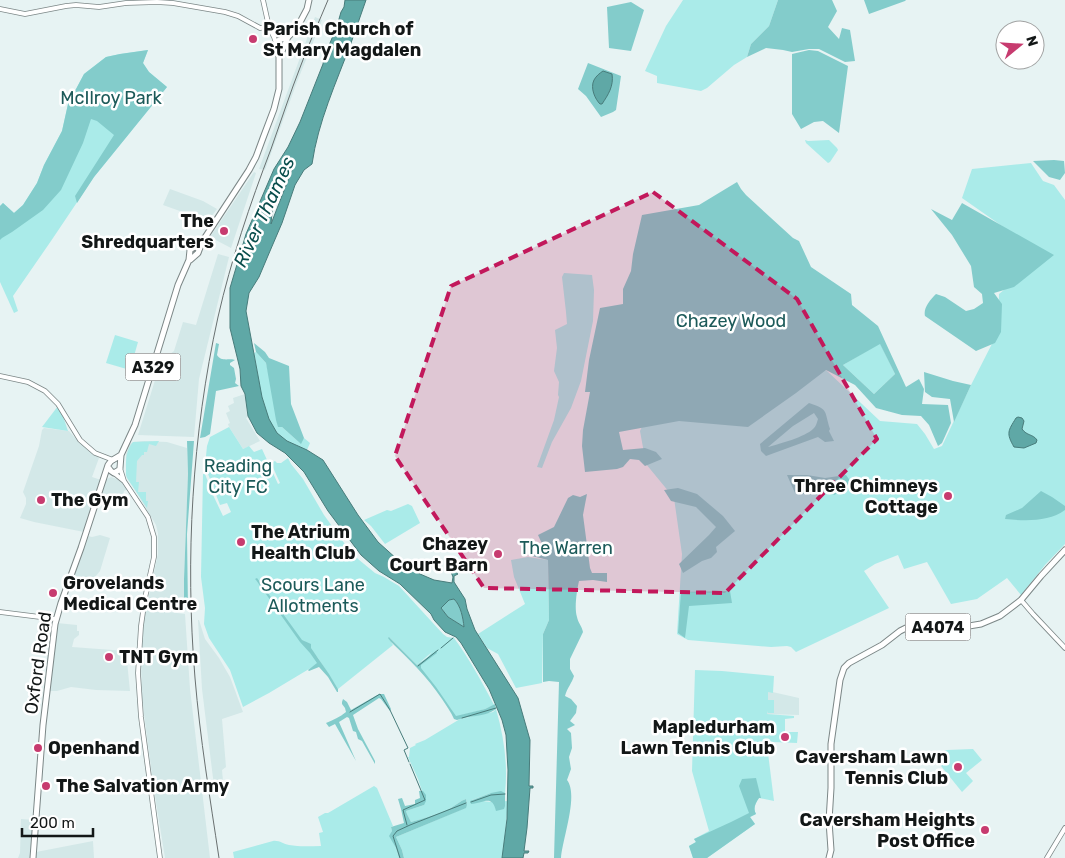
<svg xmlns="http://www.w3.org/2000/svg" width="1065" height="858" font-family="Rubik,sans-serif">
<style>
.built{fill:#d3e8e8}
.green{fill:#aaebe9}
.forest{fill:#83cccb;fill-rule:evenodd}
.water{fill:#5fa8a6;stroke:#487c7b;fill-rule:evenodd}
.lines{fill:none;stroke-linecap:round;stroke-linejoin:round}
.stream{stroke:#487c7b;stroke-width:1}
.minor-casing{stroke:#7c8787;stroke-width:5.5}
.major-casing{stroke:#7c8787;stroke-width:7}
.minor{stroke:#fff;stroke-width:4}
.major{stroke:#fff;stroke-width:5}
.rail{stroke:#697070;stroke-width:1}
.marked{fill:#c2185b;fill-opacity:0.2;stroke:#c2185b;stroke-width:4;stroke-dasharray:10 6;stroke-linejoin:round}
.poi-dot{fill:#c73b6f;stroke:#fff;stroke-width:2}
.labels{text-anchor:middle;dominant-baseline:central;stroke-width:5;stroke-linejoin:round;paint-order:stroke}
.shield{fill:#fff;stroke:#5a5d5d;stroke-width:1}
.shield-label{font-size:16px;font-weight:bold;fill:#131717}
.poi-label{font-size:18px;font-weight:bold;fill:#131717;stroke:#fff;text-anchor:start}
.park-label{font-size:18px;fill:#1c5a59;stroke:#fff}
.street-label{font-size:18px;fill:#131717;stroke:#fff}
.water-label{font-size:19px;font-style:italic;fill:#094d4c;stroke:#fff}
</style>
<rect width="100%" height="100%" fill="#e7f3f3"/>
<path class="built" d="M315,17L322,20L297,82L265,170L259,169Z
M254,172L256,173L231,248L210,237Z
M170,189L203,201L217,209L208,221L163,205Z
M218,254L229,257L199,379L194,437L138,435L161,361L174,351L183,322L196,325Z
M245,394L248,415V417L246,418L260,441L243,449L229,427L228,424L230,423L226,413L230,411L228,406L234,403L233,398Z
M44,428L69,431L76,439L78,438L81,443L99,458L92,477L101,480L84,532L34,522L20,518L26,504V498L23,492L39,446L42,430Z
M144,441L167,442L187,448L188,474L184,579V608L147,605L158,554V533L156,525L126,475V454L130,444L133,442Z
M111,477L117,479L124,484L128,489L124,491L121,504L101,498L104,482L107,479Z
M100,535L110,538L100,571L95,577L93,589L77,588L79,579L72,577L88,536L92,537Z
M145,609L185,614L190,689L210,858H165L154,790L142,698L141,663L142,629Z
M198,620H199L205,639L219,658L230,677L243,712L222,719L226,767L222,770L224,792L215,794L202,689Z
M57,623L77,625V631H79V635L74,639L72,647L126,651L130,691L96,690L71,687L57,691H49Z
M768,691L799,698V715L767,714Z
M21,819L33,820L31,853L93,841L94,858H18L20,853Z"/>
<path class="green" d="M683,0H778L769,26L751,44L747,57L734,65L707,88L701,91L657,83V76L645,71L666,26Z
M148,50L143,63L149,72L167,87L94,177L51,241L13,296L18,311L14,313L0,282V206L3,203L14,213L23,205L37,183L44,165L62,131L68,104L84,74L106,57L120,54Z
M805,140L808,141L829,140L837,148L838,150L830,162L828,163L806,143Z
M1031,163L1043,181L1054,185L1065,200V544L1045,565L1021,595L1007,578L977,599L951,604L927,562L904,569L898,555L875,564L864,571L889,608L796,652L791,647L787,646L771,647L688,640L677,634L682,554L674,498L646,464L640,431L647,416L826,370L880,421L917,424L925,434L934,449L942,446L971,385L998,332L999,294L1048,254L1039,252L962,198L972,169Z
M564,273L592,275L594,290L593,321L581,381L571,408L552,442L542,468L537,467L554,420L559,397L558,395L559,382L554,371L557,348L555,330L567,324L566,312L562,277Z
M115,335L138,342L130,370L106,363Z
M880,343L895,374L874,394L843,365Z
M256,352L266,363L282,427L300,443L304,438L310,443L307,450C297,445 284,442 277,433C261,414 259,376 254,353Z
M58,406C63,415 65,422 68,431L42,427Z
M229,427L243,449L249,446L254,452L262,449L278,484L280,483L271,463L275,461L277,463H281L288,458L291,464L303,479L324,515L347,547L358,559L375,573L384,577L399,586L443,634L447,637L454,638C469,658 482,682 494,705L485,709L455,717L451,709L419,667L432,652L417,665L389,637L391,642L393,645L338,689L318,658L303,640L319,663L269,693L243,707L230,670L209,638L204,624L205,608L201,577L203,474H205L213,495L223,516L231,512L227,503L220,505L205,466L207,446L210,437Z
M159,441L156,446L149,444L147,452H144V455H142L137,461L136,482H139L138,492H146V501H148L147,508L127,478L126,475C126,463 125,451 133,442Z
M408,504L412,506L420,523L385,544L371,526L364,520L387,510L391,511Z
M528,557L548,560L549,620L543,634L542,683L516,688L498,654L487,648L478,634L525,604L514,577L511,560Z
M695,670L722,671L774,676L773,693L768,692V700H774V713H768V711L767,714L794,716V718L785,719V732H798L797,743L773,742L772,745H767L774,801L759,798C755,804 753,808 756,814L750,817L755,824L707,858H693L689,846L696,842L694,839L709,831L692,771Z
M496,709C504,737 508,764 505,793H491L472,800L492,802L508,801L505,836L502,858H404L402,850L396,837L465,808L467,805L466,799C460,801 456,805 451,808C439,814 425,818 411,822L407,814L406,811L424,805L423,791H422L418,779L408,757H409L410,748L416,745L415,744L425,740L460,719L493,712Z
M973,749L982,760L966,773L973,781L962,792L933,756L947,750Z
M374,786L377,788L393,826L391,827L392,831L390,836L396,848L399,858H234L233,852L273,841C279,840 283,844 289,845C300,847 310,846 321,846L319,833L323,832L318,817L325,813H328Z"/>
<path class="forest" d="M778,0H832L837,11L828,27L839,39L842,28L850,30L855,61L845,62L819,49H809L792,52L783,50L766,48L747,57L751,44L769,26Z
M864,0H906L905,1L869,14Z
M631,2L644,10L631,51L609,48L607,7Z
M148,50L143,63L149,72L167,87L94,177L77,203L75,196L114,135L97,121L91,119L83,143L61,190L43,210L12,232L2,238L0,240V206L3,203L14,213L23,205L37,183L44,165L62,131L68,104L84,74L106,57L120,54Z
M809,50L818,51L848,66L839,133L823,121L814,122L801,129L792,114V54Z
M588,63L621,76L616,110L613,112L601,117L586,96L578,89Z
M1054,160L1064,161L1065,173L1060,180L1049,177L1033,161Z
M737,182L741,189L746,195L793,238L799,241L811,267L851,294L852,305L878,326L906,387L919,379L924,389L922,404L948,405L951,423L942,443L938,446L929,425L921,416L902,415L876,408L855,385L826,370L796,393L748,427L679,421L619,432L623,450L645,448L656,452L662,459L645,466L639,460L630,459L623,467L617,469L585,472L582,446L583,430L590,392H585L589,360L600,308L623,304V289L631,271L633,254L642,215L699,205ZM880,344L895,374L874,394L843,365Z
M962,203L1054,255L1014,287L994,293L1002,304L1001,332L995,343L976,351L925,316C923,308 930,300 936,294L945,297L966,311L974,309L983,303L982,294L974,287L971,266L952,235L931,209L952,220Z
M216,343L219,344L217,355C221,362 228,358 235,360L230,363V365L234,368L236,379L235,383L239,386L216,391L210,434L205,437L200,438Z
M254,343L265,352L269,358L289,366L291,404L304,438L301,444L282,427H278L276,420L266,363L256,352Z
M924,372L953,381L971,385L954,422L950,399L932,397L925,392Z
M809,403C829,410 824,410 830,429L829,431L834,441L825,442L818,437L766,456L761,451L760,444ZM814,413L818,419C817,422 816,427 813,429C805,437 779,444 768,447L793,426Z
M187,441H194L187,534L188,610L184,608V579L188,474Z
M787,475H807L825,478L846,475L851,482L838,493L834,495L827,486L818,485L804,494L795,493Z
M678,488L697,494L723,516L735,531L716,547L717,552L711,558L702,561L683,573L679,564L709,535L716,527L696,507L671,501L664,490Z
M1041,491L1052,497L1065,506V510C1049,522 1025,521 1005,519L1006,515L1022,508Z
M587,494L583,515L590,568L592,573H607V582L593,580L579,581C577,590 574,608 577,617C578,623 582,626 583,632L570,659V669L574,676C572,683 567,688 565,696L571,699L577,706L576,713L570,721L575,725L567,729L571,733L572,748L569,757L571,769L567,780C579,795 562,840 561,858H554L559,682L549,681L543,682V634L549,620L548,560L528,555L544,548L538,535L554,527L568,498L573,495L580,497Z
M257,578L302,640L311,644V648L329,674L338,689V692H337L328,677L319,667L309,671L308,670L317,663L310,653L300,642L256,580L255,579Z
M730,591L732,603L689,606L685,638L678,633L681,592Z
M454,599C461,606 463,618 464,627L448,617L441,608L449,600Z
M389,637L417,665L436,651L437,653L421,665V668L436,687L456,716L485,709L495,704L496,709C486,717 470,715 457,720L454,719C451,712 446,705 442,699C427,677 410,660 391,642L388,638Z
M379,694H384L391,709L390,711L381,699L379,698L353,715L358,729L375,761V764L362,741L358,739L356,732L353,731L349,718L347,717L339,722L356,761L335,724L329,727L326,723C333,720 340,717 346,712L345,708L342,704V702L343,699L347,702L351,710Z
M756,778L761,798H759C755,804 753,808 756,814L750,817L755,824L707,858H693L689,846L696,842L694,839L731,822L749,813L739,786L742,779Z
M419,791H423L426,795V801L424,805L406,811L407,814L411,822C425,818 439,814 451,808C456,805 460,801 466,799L467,805L466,808L396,837L402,850L404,858H399L396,848L389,836L392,831L391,827L404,823L401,809L398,799L402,798L405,806L415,804V800L420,798Z
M501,791L505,793V806L504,809L496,811C492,794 484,803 471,804L470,801L491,793Z"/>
<path class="water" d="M345,0H366C361,14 356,29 351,43C336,83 318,122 312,164L304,170L295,185L282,223L270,251L259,277L249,293L246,311L262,397L269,419L277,433L287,441L307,450L323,460L358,515L378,542L398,560L420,574L434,580L452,583L453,577L451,572L453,571L458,574L454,576V582L465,599L467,609L475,630L518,698L530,740L529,786H533V788H530L527,828L524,851H529L528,853H524L523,858H502L507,819L508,770L506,735L502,720L489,689L461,643L456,637L445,632L434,620L431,614L400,584L379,571L361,555L328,511L304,472L285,453L269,443L257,433L248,416L245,394L241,386L240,369L230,328V288L246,234L274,169L288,147L300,122L323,64L325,51L330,43L337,26L341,12L344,7ZM291,168L292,170L271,224C272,206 278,183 291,168ZM454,599C461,606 463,618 464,627L448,617L441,608L449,600Z
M603,71L612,74C614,86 608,95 602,104H600C595,99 590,88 594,80C596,76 600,73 603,71Z
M1018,417L1022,418L1024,421L1022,429C1027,436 1033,434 1037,440L1036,443L1024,448L1014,447C1006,433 1008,431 1016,418Z"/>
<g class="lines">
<path class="stream" d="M441,648L453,638
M418,666L438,650
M350,712L380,694L390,710L408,748L404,750L409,762
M462,718L496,708
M471,802L491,795L505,794
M407,825L403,810L425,800L410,764
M400,858L393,836L397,831L410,825L466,803"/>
<defs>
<path id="minor" d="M263,0L269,27L274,37L276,43
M0,9L25,14L66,6L76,5L99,7L126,3L157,2L173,3L225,12L238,16L260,28L269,27
M0,376L28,382L45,391L58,404L80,440L95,453L113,460
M120,468L124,481L148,517L154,537V557L145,598L141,626L138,673L141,717L160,858
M114,473L124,481
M1021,600L1033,614L1065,648
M0,612L56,619
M1047,858L1065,828"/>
<path id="major" d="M280,56L288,37L297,28L307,9L309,0
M190,260L198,253L202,242L249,170L256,157L263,138L274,109L279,89V57L276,43L279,40L288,37
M108,467L111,471L114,473L119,470L120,468L121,455L135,425L178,285L189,260L190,250L202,242
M33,858L43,725L55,624L61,603L81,548L108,465L111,461L121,455
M829,858L831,850L829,821L831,788V744L840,680L844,668L849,663L882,645L900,631L906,628L921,625L940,627H963L981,624L1000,616L1021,600L1041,576L1065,550"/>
</defs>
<use href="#minor" class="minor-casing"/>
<use href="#major" class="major-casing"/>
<use href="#minor" class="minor"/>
<use href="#major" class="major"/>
<path class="rail" d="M219,858C210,798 200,738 195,678C185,558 192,435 218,317C231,260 250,204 271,149C281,121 290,93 301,65C309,43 319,22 328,0"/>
</g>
<path class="marked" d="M653,192L797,299L877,439L725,593L484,588L395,456L451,286Z"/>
<g class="poi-dot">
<circle cx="253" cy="39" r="5"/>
<circle cx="224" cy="231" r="5"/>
<circle cx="948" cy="496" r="5"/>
<circle cx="41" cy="500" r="5"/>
<circle cx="241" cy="542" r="5"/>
<circle cx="498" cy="554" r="5"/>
<circle cx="53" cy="593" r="5"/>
<circle cx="109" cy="657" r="5"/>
<circle cx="785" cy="737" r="5"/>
<circle cx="38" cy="748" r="5"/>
<circle cx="958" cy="767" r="5"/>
<circle cx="46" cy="786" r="5"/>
<circle cx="985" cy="830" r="5"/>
</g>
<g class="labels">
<g class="shield">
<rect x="125.5" y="353.5" width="55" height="27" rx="4"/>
<rect x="905.5" y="613.5" width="65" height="27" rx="4"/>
</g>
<g class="shield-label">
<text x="153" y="367">A329</text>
<text x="938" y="627">A4074</text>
</g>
<g class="poi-label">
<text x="263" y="29">Parish Church of<tspan x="263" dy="21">St Mary Magdalen</tspan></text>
<text x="214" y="221" text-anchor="end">The<tspan x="214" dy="21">Shredquarters</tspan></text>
<text x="938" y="486" text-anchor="end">Three Chimneys<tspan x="938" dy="21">Cottage</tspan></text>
<text x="51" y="500">The Gym</text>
<text x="251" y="532">The Atrium<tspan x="251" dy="21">Health Club</tspan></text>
<text x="488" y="544" text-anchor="end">Chazey<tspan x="488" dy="21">Court Barn</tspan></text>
<text x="63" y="583">Grovelands<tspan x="63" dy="21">Medical Centre</tspan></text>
<text x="119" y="657">TNT Gym</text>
<text x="775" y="727" text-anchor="end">Mapledurham<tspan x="775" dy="21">Lawn Tennis Club</tspan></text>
<text x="48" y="748">Openhand</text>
<text x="948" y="757" text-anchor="end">Caversham Lawn<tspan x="948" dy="21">Tennis Club</tspan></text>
<text x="56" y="786">The Salvation Army</text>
<text x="975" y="820" text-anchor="end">Caversham Heights<tspan x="975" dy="21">Post Office</tspan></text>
</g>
<g class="park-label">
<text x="111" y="98">McIlroy Park</text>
<text x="731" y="321">Chazey Wood</text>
<text x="238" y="466">Reading<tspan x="238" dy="21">City FC</tspan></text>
<text x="566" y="548">The Warren</text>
<text x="313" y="585">Scours Lane<tspan x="313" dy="21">Allotments</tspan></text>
</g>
<g class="street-label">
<text transform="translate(38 663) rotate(-82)">Oxford Road</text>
</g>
<g class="water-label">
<text transform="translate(264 212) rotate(-65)">River Thames</text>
</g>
</g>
<g transform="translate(1020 45) rotate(72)"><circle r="24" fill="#ffffff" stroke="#a1a2a2"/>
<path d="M0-4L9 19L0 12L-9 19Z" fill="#c73b6f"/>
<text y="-8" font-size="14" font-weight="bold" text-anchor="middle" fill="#131717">N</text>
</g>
<path d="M22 828v8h71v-8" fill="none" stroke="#131717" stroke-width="2.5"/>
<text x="30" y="828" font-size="15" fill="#131717" stroke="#ffffff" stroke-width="4" paint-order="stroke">200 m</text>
</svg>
